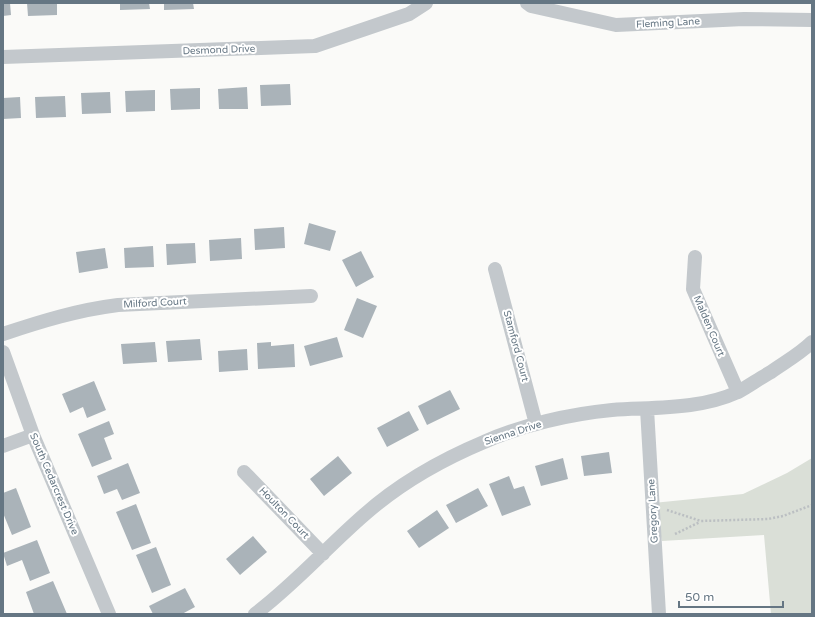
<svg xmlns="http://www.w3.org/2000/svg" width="815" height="617" font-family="'Varela Round',sans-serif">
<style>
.green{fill:#dadfd7}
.building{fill:#aab3b9}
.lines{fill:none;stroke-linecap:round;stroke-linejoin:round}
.path{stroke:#bbbfc2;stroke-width:2.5;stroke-dasharray:2 2;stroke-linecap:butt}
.street{stroke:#c3c8cc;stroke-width:14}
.labels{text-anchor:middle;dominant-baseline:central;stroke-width:4;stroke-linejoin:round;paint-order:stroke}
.street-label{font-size:10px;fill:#657683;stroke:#fff}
</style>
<rect width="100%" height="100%" fill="#fafaf8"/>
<path class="green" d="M812,458V614H771L764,535L662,541L653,503L743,494L787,473Z"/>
<path class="building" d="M3,3H10L11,15L3,16Z
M27,3H57V15L28,16Z
M120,3H149L150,9L120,10Z
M164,3H193L194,9L164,10Z
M290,84L291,105L261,106L260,85Z
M247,87L248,109H219L218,89Z
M200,88V109L171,110L170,89Z
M155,90V111L126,112L125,91Z
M110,92L111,113L82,114L81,93Z
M65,96L66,117L36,118L35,97Z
M20,97L21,118L3,119V98Z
M309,223L336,231L330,251L304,244Z
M284,227L285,248L255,250L254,229Z
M241,238L242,259L210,261L209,240Z
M195,243L196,263L167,265L166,244Z
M153,246L154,267L125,268L124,248Z
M105,248L108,268L79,273L76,252Z
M361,251L374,277L356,287L342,260Z
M357,298L377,306L363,338L344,330Z
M337,337L343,357L310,366L304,346Z
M200,339L202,360L168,362L166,341Z
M155,342L157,362L123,364L121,344Z
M271,342V346L294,344L295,367L258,369L257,343Z
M247,349L248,370L219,372L218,351Z
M94,381L106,410L87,418L83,407L70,413L62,394Z
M450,390L460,409L427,425L418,406Z
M409,411L419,430L387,447L377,428Z
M109,421L114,434L104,438L112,459L92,467L78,434Z
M609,452L612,473L584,476L581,456Z
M338,456L352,473L324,496L310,479Z
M563,458L568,479L541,486L535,466Z
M128,463L140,493L122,500L117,489L104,494L97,476Z
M509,476L514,489L524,486L531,505L502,516L489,484Z
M16,488L31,527L12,535L3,513V493Z
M478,488L488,506L456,523L446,505Z
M136,504L151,543L132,550L116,512Z
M437,510L449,528L419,548L407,531Z
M253,536L267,552L240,575L226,559Z
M37,540L50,573L30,581L22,560L7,566L3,553Z
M156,547L171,585L152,593L136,555Z
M53,581L67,614H34L26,592Z
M185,588L195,607L182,614H153L149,606Z"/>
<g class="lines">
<path class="path" d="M667,510L701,521L768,519L783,516L812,505
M675,534L700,522"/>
<path class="street" d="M527,3L531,6L616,25L744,19L812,20
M3,57L315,46L409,14L426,3
M695,257L693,289L738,392
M495,269L536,424
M3,334C42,321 78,310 118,305L311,296
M3,352L33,435L109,614
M647,409L659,614
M3,446L33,435
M244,472L323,554
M255,614C295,584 327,547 364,515C399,484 441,460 484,442C522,425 570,414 612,410C653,407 699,410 738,392C749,386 760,378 771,372C785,362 800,354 812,342"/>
</g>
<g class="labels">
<g class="street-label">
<text transform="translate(668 23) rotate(-3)">Fleming Lane</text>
<text transform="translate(219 50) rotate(-2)">Desmond Drive</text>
<text transform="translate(155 303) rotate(-3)">Milford Court</text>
<text transform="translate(709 326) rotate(67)">Malden Court</text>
<text transform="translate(516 346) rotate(75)">Stamford Court</text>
<text transform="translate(513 433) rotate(-18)">Sienna Drive</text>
<text transform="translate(54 484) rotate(67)">South Cedarcrest Drive</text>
<text transform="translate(653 511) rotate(-93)">Gregory Lane</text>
<text transform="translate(284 513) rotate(46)">Houlton Court</text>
</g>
</g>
<rect width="815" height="617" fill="none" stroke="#657683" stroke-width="8"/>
<path d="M679 601v6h104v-6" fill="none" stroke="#657683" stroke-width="2"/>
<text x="685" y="601" font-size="12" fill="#657683" stroke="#ffffff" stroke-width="3" paint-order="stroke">50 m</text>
</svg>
